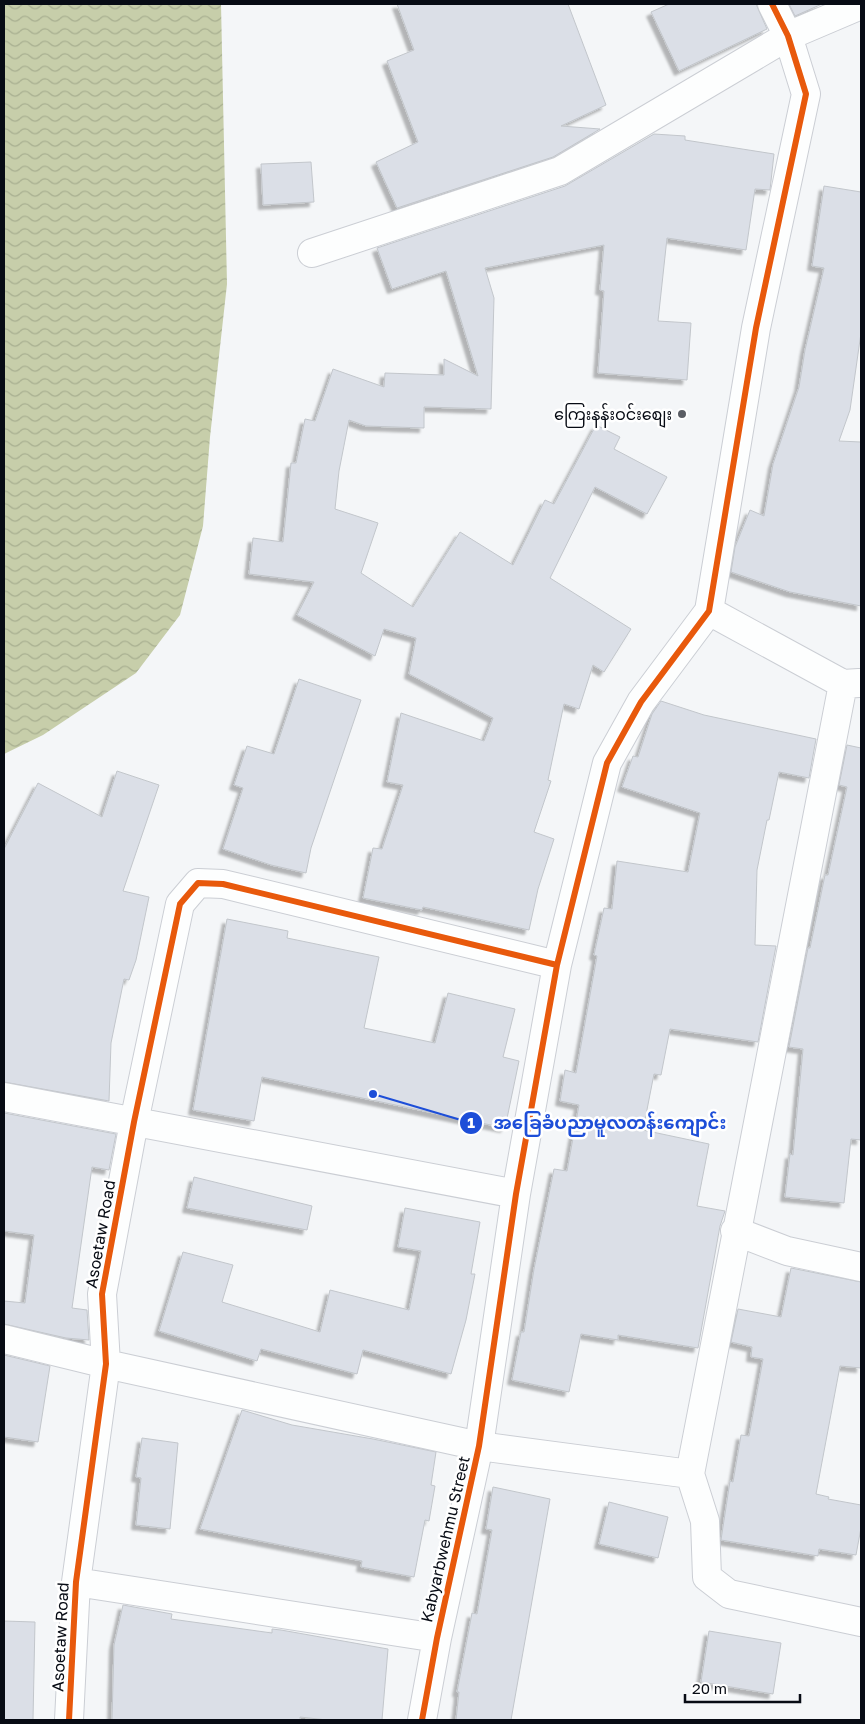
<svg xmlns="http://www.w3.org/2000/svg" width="865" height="1724" font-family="'Golos Text','Noto Sans Myanmar',sans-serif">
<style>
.water{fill:url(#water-waves)}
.building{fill:#dbdfe7;stroke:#c2c6cb;filter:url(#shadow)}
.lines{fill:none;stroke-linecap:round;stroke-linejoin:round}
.street-casing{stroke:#cbced4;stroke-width:30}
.street{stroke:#fdfefe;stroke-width:28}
.cycleway-casing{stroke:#fff;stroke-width:9}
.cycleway{stroke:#e8590c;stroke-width:6}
.poi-dot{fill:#5a5d64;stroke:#fff;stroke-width:2}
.labels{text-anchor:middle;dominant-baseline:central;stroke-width:5;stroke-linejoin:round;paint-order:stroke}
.poi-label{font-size:16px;fill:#070b14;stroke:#fff;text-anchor:end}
.street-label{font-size:16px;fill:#070b14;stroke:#fff}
.leader{fill:none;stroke:#1d4ed8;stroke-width:2}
.callout-dot{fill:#1d4ed8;stroke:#fff;stroke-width:2}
.mark-label{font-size:15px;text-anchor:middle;font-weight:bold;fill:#fff}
.callout-label{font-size:18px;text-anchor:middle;font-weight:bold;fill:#1d4ed8;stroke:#fff;stroke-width:5;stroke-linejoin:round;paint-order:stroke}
</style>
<defs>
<pattern id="water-waves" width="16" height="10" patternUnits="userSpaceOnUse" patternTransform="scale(1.25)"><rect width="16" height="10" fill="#c7ceaa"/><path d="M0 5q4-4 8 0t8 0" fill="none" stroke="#a9b091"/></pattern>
<filter id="shadow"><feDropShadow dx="-4.5" dy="4.5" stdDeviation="1" flood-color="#0004"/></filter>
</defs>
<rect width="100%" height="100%" fill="#f4f6f8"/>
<path class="water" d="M4,4H221L227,284L210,437L203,526L180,615L136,673L43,735L4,754Z"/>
<path class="building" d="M397,4H568L606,105L561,126L600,129L553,157L397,208L376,162L418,142L387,61L414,50Z
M669,4H756L767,29L679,71L651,12Z
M789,4H822L795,16Z
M654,134L685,136V140L774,154L770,190L755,189L746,250L667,238L658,321L691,323L687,380L598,373L604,291L600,290L604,245L485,268L494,298L491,409L424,407V428L366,426L349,420L339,471L335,509L378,523L361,573L413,607L460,532L513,565L545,500L554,504L596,425L620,437L614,449L667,477L647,514L595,487L550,578L631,629L604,672L593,665L579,709L564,704L548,780L551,781L534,832L554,839L538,889L529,930L423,907L422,910L363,898L373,848L382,849L403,785L387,782L401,713L484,741L493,718L409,674L416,638L384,629L375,656L297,615L314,582L249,574L253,538L283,542L291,463H296L305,419L315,421L333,369L384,387L385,373L444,375V359L478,376L446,271L392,289L377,248L565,186Z
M311,162L314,202L263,205L261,164Z
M824,186L861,192V333L850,410L839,441L861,442V606L790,592L731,572L735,547L750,510L764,516L773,464L799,387L805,350L824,268L812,266Z
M299,679L361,700L311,848L306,873L271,865L223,849L243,788L234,785L247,746L274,754Z
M661,701L704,715L816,739L809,778L779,772L769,820H767L757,870L755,945L776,946L758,1042L670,1029L661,1075L654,1074L643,1130L709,1144L697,1206L725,1211L720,1226L698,1348L618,1335V1340L581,1334L569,1392L512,1380L521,1332H524L534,1269L554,1169L567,1171L579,1105L560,1101L565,1070L576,1073L597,956L594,955L604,908L612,909L617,861L688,872L700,813L622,787L633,756L638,757L652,714Z
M847,745L861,748V1140L851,1139L844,1203L785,1197L790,1154L793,1155L803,1049L789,1047L808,948H810L825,875H828L847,787L839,785Z
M117,771L159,785L123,891L149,897L136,960L129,980L124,979L111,1043L109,1101L4,1082V849L38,783L102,817Z
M227,919L288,931L287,938L379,957L364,1028L435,1043L448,993L515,1009L503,1057L519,1061L505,1128L262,1077L254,1121L193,1110Z
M4,1113L116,1134L109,1170L92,1167L72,1308L87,1310L89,1340L66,1338L4,1324V1301L25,1303L34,1235L4,1231Z
M194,1177L312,1206L307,1230L187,1208Z
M405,1208L480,1222L471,1274H475L466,1320L451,1374L363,1350L357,1374L261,1349L257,1361L159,1331L183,1252L233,1265L222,1302L320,1332L330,1290L409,1310L421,1251L398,1247Z
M791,1268L861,1282V1368L840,1366L816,1494L829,1497L828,1499L861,1505V1528L856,1555L819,1549L818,1556L721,1540L730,1481L733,1482L741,1435L749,1436L763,1359L751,1357L752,1347L731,1342L738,1309L781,1317Z
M4,1355L50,1366L38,1442L4,1437Z
M242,1410L292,1425L373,1439L436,1452L431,1485L435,1486L429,1521L425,1520L414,1577L361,1567L362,1561L200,1529Z
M142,1438L178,1443L170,1529L136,1525L141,1478L136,1477Z
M493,1487L550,1499L511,1720H456L459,1692H457L472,1613L477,1614L492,1530L486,1529Z
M609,1502L668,1517L658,1558L599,1544Z
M123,1605L172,1614L171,1619L272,1633V1629L281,1630L388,1649L382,1720H327L300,1717V1720H112L114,1645Z
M4,1621L35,1622L33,1720H4Z
M709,1631L781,1643L773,1694L701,1682Z"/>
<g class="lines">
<defs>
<path id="street" d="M312,253L560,171L788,36L861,5
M709,611L843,684L859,683
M4,1097L516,1194
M735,1231L787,1251L861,1267
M4,1339L106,1364L479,1446L690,1474L705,1521L707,1577L729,1594L861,1622
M690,1474L843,684
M76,1582L437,1638
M69,1720L76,1582L106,1364L102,1294L134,1122L180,904L198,883L223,884L557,965
M422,1720L437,1638L479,1446L516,1194L557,965L607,763L641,702L709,611L756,328L806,94L788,36L772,4"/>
</defs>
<use href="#street" class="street-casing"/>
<use href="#street" class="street"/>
<defs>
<path id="cycleway" d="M69,1720L76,1582L106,1364L102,1294L134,1122L180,904L198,883L223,884L557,965
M422,1720L437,1638L479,1446L516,1194L557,965L607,763L641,702L709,611L756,328L806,94L788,36L772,4"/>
</defs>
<use href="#cycleway" class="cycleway-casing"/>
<use href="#cycleway" class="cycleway"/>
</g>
<circle class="poi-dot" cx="682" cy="414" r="5"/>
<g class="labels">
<g class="poi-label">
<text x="672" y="414">ကြေးနန်းဝင်းစျေး</text>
</g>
<g class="street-label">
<text transform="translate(100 1234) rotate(-80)">Asoetaw Road</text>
<text transform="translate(445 1539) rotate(-77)">Kabyarbwehmu Street</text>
<text transform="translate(60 1637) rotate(-87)">Asoetaw Road</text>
</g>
</g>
<path class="leader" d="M373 1094L471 1123"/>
<g class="callout-dot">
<circle cx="373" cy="1094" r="5"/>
<circle cx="471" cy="1123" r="12"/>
</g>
<g class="mark-label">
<text x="471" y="1128">1</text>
</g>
<g class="callout-label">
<text x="610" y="1129">အခြေခံပညာမူလတန်းကျောင်း</text>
</g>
<rect width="865" height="1724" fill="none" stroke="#070b14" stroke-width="10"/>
<path d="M685 1694v8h115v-8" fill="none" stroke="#070b14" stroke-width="2.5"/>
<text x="692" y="1694" font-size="15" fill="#070b14" stroke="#ffffff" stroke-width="4" paint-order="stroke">20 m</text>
</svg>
